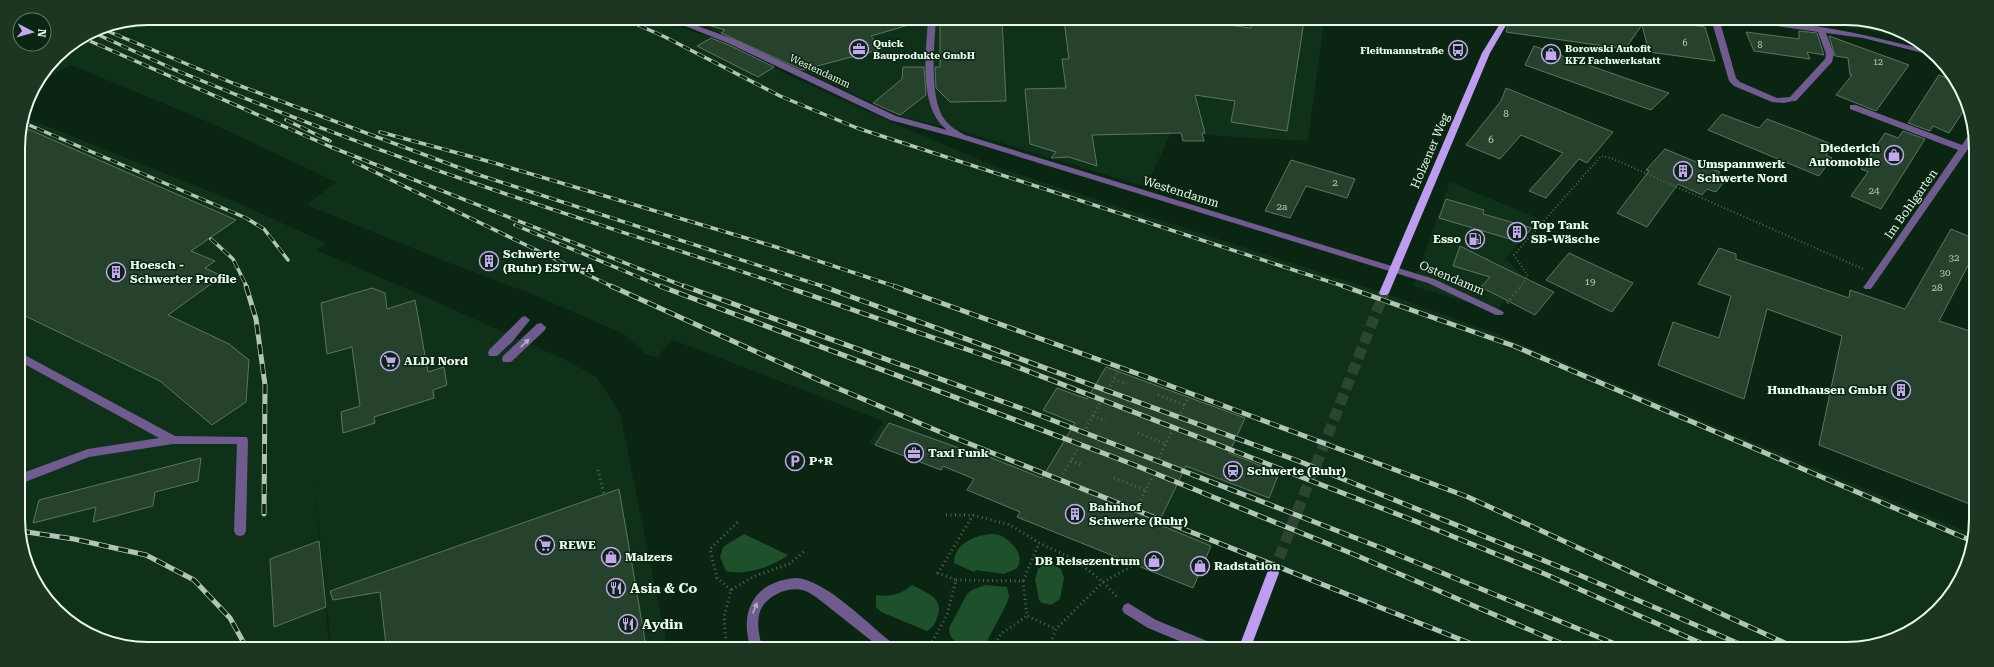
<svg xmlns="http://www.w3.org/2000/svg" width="1994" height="667" font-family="'Roboto Serif',serif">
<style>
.built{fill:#103119}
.green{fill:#1e512b}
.building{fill:#27422c;stroke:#5a765e}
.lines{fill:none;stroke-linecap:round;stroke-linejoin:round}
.major-tunnel{stroke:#2b4532;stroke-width:11;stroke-dasharray:11 5.5;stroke-linecap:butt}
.path-far1{stroke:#4f6654;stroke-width:2;stroke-dasharray:1 2.5;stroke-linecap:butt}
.path{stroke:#4f6654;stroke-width:3;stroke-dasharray:1 3.5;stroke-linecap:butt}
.minor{fill:#6f5b8e;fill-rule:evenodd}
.major{fill:#be9df1;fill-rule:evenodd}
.rail-far1-casing{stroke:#b2c5b5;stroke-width:3.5}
.rail-casing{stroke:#b2c5b5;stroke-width:5}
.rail-far1{stroke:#0a2511;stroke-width:2.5;stroke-dasharray:8;stroke-linecap:butt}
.rail{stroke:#0a2511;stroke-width:3.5;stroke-dasharray:10;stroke-linecap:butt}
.oneway{fill:#b2b1c1}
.labels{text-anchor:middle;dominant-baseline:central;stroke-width:3;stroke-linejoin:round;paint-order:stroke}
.far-number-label{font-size:9px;fill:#b8caba}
.far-poi-label{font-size:10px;font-weight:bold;fill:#e8f8ea;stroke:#0a2511;text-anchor:start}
.far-street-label{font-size:10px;fill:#e8f8ea;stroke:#0a2511}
.number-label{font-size:10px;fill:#b8caba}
.poi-label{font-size:12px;font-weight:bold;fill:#e8f8ea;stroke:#0a2511;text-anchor:start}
.street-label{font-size:12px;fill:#e8f8ea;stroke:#0a2511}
.near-poi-label{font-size:14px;font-weight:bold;fill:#e8f8ea;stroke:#0a2511;text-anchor:start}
.rim{fill:none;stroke:#e8f8ea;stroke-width:2}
</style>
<rect width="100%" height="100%" fill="#0a2511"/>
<path class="built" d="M148,18L656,19L712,38L773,68L900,126L997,167L1384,293L1497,334L1972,534L1971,553L1954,591L1925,622L1888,642L1854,649L1482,648L1214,541L1193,588L1020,512L967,490L973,479L960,473L941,470L869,443L883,421L673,340L657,357L646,354L624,334L532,294L442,260L307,205L336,182L213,124L71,65L39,82L56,56L99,28Z
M687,19L1324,21L1308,141L1171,133L1146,187L969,133L904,117L801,70L729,36Z
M1812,22L1880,23L1914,38H1913Z
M24,117L229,199L326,243L316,250L419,294L570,362L597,378L620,413L667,646L331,645L313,471L329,645L114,644L83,631L51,605L20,544L18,140Z
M1450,182L1537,218L1506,259L1522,275L1497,311L1413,286Z"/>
<path class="green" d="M744,534L788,555C771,567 747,576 726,571L720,557L723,547Z
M994,534C1008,535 1028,556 1016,569L1004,574L976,570L974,572L954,563C954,543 977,534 994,534Z
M1046,563L1052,564L1061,569L1064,578L1060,599L1051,605L1042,603L1039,600L1035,579L1038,569Z
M912,585C927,593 945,598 937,618C935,624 932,628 927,631L881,612L876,607V595C890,597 901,595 912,585Z
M985,585L1007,587L1009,596L1007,603L984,647C971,647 949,647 949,628L967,594L972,590Z"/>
<path class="building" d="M706,19L908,20L909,25L871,36L882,49L802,70L721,33L725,30L705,24Z
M940,20H1002L1006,101L950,102L936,88L935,67H940Z
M1064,20L1175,21L1176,25L1204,22L1251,28L1252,21H1304L1287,131L1231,122L1235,101L1195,95L1205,133H1202L1204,141H1183L1181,133L1092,135L1097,166L1069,157L1051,158L1056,152L1030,144L1025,89L1066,88L1062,59H1069Z
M1509,22H1667L1705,27L1715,61L1649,52L1642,25L1625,49L1506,32Z
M1799,31L1817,33L1824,55L1807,52L1810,59L1754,51L1746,32L1799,39Z
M1829,36L1909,65L1876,111L1836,95L1852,75H1850L1848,58L1835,56Z
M711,38L729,45L774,67L758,77L697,46Z
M1534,46L1648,86L1669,93L1651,110L1525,65Z
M903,67H924L926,95L900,115L873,103L902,79Z
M1939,75L1952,80L1966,107L1949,133L1933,126L1930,131L1908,123Z
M1506,88L1613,132L1587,163L1579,159L1546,198L1529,191L1563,153L1521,135L1500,159L1466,145L1501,101Z
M1722,114L1759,128L1767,119L1804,133L1833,145L1826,155L1832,158L1819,176L1708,130Z
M21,126L236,220L191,251L215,261L205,268L222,276L168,315L229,344L249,360L246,402L212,425L160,381L19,313L18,140Z
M1903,131L1925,139L1881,209L1851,196L1868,172L1861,169L1885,133L1898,138Z
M1665,149L1720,172L1718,175L1727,178L1716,192L1707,189L1702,195L1678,184L1647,227L1617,213L1649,171L1646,170Z
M1291,160L1355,179L1347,198L1306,186L1290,218L1265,211Z
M1446,199L1484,210L1483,214L1532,228L1520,242L1439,218Z
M1951,229L1973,238V256L1939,321L1973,332L1972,505L1819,445L1842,336L1767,309L1744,399L1658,365L1673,322L1719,338L1731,296L1698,284L1719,248L1736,254V259L1849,298L1850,290L1905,309Z
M1460,246L1500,266L1554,292L1535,315L1481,287L1490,277L1453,266Z
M1569,253L1633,283L1612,312L1546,280Z
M372,288L385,293L387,309L415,300L428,372L444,367L447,385L433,390L434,398L374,417L375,423L343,433L341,412L360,406L352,347L327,354L321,303Z
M1106,367L1245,418L1229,453L1279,473L1269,498L1186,466L1158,524L1211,546L1193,588L1017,517L1020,512L967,490L974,479L943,466L941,470L875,445L889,423L973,453L974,451L1042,478L1075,423L1043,410L1057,388L1087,399Z
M201,458L198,481L155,492L153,506L93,522L96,507L33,523L39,500Z
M619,489L646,646L386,645L380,592L333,600L330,591Z
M319,541L326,607L274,627L270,559Z"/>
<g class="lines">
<path class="major-tunnel" d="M1273,573L1384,293"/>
<path class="path-far1" d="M1520,287L1528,276L1514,255L1601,156L1611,158L1863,269"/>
<path class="path" d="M1507,303L1521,286
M1114,379L1127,384
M1110,386L1118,372
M1158,395L1185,405
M1181,413L1188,398
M1093,416L1106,421
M1086,428L1100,403
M1138,433L1166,444
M1159,458L1172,431
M1071,461L1082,465
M598,470L604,494
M1063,474L1078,448
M1114,478L1145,490
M1139,504L1152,477
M946,515H973L1010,525L1039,543L1076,560L1103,582L1118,598
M956,580L1023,581L1039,543
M1023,581L1027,616L1056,629
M731,590L717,578L710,549L740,520
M719,646L726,644L724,617L731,590L755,576L789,564L805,551
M939,647L932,642L947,615L956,580L938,573L973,515
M992,647L1002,633L1027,616
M1049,647L1056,629L1103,582L1136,564"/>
<path class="minor" d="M668,19H679L736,40L896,116L947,130C918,108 926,52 928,20H936C934,45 929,100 945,120C950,127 958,131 965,135L1434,279L1502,311L1504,313L1502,315H1496L1428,283L958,138L890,120L730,44Z
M1712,22H1720L1736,78L1740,82L1777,98L1790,97L1825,59L1826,54L1818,32L1763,24L1759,22C1817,22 1874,37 1930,51L1935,56L1863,38L1826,33L1834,54L1832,62L1796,101H1793L1784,103L1772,102L1734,86L1729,81Z
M1850,105H1856L1962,145L1970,133H1973V140L1968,149L1871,289H1865L1863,287L1865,285L1958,150L1850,109Z
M525,316L530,320L512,342L497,356H489L488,353L489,350L522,317Z
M541,323L546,327L545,330L511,362H503L502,359L503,356L537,324Z
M19,352L175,436L247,437L248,440L246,531L244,535L240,536L236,535L234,531L237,444H173L89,457L20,484V474L88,449L159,438L19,361Z
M796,578C826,580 867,623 891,642L893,646H878L816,597C811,594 807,591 802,590C786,586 762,598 759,615C757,625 759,636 762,646H750C739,609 756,581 796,578Z
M1128,603L1156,620L1212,643L1214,647H1194L1148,628L1124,613L1122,609L1124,605Z"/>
<path class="major" d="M1501,22H1508L1490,53L1389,293L1387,295H1381L1379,293L1482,53Z
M1273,568L1277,569L1279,573L1251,647H1239L1267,573L1269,569Z"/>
<defs>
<path id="rail-far1" d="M625,19L665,37L780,96L857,128L1346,287
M100,28L235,84L476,174L825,287
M92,32L182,73
M83,38L331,147L686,287
M178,71C284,115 391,155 500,192C595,224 692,254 787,287
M286,120L330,141
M22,122L246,218L264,229L288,260
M380,132L491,162L776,247L897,287
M354,162L613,287
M515,225L662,287
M211,239L233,259L247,287"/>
<path id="rail" d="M246,286L256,319L265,385L264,514
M611,286L823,382L945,434L1482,648
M660,286L1132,464L1353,554L1572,648
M684,286L1026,410L1379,547L1625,648
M784,286L1012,365L1420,523L1545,574L1712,648
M822,286L1301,462L1577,574L1749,648
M894,286L1144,376L1468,497L1798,649
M1343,286L1514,346L1972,541
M20,531L74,539L146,555L194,580L230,618L245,645"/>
</defs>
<use href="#rail-far1" class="rail-far1-casing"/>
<use href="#rail" class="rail-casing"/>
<use href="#rail-far1" class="rail-far1"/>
<use href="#rail" class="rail"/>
</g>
<defs><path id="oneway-solid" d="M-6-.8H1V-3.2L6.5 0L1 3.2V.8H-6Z"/></defs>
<g class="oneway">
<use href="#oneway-solid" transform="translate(525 343) rotate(-44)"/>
<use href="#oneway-solid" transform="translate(755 608) rotate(-68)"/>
</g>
<defs>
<symbol id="office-ring" viewBox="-11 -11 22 22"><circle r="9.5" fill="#0a2511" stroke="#c4a7f1" stroke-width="1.5"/><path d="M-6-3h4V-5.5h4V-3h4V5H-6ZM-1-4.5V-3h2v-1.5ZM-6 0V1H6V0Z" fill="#c4a7f1"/></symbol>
<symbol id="bus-ring" viewBox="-11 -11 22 22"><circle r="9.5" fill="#0a2511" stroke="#c4a7f1" stroke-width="1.5"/><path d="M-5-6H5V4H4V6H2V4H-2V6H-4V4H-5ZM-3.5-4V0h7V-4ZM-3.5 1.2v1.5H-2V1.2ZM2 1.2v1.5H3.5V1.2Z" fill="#c4a7f1"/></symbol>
<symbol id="shop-ring" viewBox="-11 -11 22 22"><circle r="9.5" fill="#0a2511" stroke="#c4a7f1" stroke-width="1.5"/><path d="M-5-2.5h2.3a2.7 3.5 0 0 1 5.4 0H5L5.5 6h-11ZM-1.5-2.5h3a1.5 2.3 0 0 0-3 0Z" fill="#c4a7f1"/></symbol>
<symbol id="building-ring" viewBox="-11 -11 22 22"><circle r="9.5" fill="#0a2511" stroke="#c4a7f1" stroke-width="1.5"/><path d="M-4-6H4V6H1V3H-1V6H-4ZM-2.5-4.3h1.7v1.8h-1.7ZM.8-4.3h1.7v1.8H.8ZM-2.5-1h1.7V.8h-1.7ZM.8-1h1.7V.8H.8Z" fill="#c4a7f1"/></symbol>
<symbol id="fuel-ring" viewBox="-11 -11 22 22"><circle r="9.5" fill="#0a2511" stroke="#c4a7f1" stroke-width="1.5"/><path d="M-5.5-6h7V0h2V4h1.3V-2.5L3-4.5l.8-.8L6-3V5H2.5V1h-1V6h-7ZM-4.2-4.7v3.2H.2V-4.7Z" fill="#c4a7f1"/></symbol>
<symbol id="supermarket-ring" viewBox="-11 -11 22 22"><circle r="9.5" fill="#0a2511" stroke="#c4a7f1" stroke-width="1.5"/><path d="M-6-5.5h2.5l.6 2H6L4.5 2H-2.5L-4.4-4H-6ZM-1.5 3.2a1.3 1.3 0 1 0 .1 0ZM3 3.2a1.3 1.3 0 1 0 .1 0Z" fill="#c4a7f1"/></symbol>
<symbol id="parking-ring" viewBox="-11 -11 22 22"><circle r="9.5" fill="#0a2511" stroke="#c4a7f1" stroke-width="1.5"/><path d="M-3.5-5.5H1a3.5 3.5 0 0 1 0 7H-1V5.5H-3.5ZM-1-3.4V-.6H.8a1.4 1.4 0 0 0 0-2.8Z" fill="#c4a7f1"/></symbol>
<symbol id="station-ring" viewBox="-11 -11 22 22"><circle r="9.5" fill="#0a2511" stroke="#c4a7f1" stroke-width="1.5"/><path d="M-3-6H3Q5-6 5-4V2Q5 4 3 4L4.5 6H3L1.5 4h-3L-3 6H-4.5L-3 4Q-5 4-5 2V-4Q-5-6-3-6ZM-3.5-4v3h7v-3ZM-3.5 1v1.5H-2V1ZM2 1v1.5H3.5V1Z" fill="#c4a7f1"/></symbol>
<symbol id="restaurant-ring" viewBox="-11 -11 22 22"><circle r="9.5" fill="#0a2511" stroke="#c4a7f1" stroke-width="1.5"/><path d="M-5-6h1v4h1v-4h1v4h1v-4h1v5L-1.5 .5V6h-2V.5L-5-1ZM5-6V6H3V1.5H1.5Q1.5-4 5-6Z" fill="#c4a7f1"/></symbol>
</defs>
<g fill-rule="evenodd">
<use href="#office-ring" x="848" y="38" width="22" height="22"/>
<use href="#bus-ring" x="1447" y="39" width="22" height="22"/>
<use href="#shop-ring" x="1540" y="43" width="22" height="22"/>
<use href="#shop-ring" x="1883" y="144" width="22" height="22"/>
<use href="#building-ring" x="1672" y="160" width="22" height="22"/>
<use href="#building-ring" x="1506" y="221" width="22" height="22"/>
<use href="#fuel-ring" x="1464" y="228" width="22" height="22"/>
<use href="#building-ring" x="478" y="250" width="22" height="22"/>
<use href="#building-ring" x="105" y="261" width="22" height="22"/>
<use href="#supermarket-ring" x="379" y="350" width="22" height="22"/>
<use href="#building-ring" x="1890" y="379" width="22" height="22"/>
<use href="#office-ring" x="903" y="442" width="22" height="22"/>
<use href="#parking-ring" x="784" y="450" width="22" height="22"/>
<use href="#station-ring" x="1222" y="460" width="22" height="22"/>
<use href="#building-ring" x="1064" y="503" width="22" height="22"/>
<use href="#supermarket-ring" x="534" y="534" width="22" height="22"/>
<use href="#shop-ring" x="600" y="546" width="22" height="22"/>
<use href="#shop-ring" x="1143" y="550" width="22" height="22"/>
<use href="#shop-ring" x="1189" y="555" width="22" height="22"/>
<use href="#restaurant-ring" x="605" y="577" width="22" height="22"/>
<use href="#restaurant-ring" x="617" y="613" width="22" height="22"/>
</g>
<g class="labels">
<g class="far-number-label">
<text x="1685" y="43">6</text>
<text x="1760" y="45">8</text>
<text x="1878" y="62">12</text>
</g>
<g class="far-poi-label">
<text x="873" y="43">Quick<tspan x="873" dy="12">Bauprodukte GmbH</tspan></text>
<text x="1565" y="48">Borowski Autofit<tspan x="1565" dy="12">KFZ Fachwerkstatt</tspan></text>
<text x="1444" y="50" text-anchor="end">Fleitmannstraße</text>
</g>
<g class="far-street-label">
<text transform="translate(820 71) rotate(25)">Westendamm</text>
</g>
<g class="number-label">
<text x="1506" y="113">8</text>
<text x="1491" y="139">6</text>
<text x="1335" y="182">2</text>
<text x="1874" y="190">24</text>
<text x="1282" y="206">2a</text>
<text x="1954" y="257">32</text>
<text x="1945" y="272">30</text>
<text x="1590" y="281">19</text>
<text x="1937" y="287">28</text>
</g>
<g class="poi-label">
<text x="1880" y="148" text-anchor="end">Diederich<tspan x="1880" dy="14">Automobile</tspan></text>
<text x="1697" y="164">Umspannwerk<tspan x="1697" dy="14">Schwerte Nord</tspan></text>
<text x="1531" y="225">Top Tank<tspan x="1531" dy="14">SB-Wäsche</tspan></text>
<text x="1461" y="239" text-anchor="end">Esso</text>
<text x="503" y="254">Schwerte<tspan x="503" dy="14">(Ruhr) ESTW-A</tspan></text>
<text x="130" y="265">Hoesch -<tspan x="130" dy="14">Schwerter Profile</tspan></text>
<text x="404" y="361">ALDI Nord</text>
<text x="1887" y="390" text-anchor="end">Hundhausen GmbH</text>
<text x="928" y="453">Taxi Funk</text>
<text x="809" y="461">P+R</text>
<text x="1247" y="471">Schwerte (Ruhr)</text>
<text x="1089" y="507">Bahnhof<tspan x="1089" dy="14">Schwerte (Ruhr)</tspan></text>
<text x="559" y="545">REWE</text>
<text x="625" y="557">Malzers</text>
<text x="1140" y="561" text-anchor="end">DB Reisezentrum</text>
<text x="1214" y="566">Radstation</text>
</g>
<g class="street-label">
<text transform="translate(1430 151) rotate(-67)">Holzener Weg</text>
<text transform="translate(1181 192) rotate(17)">Westendamm</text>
<text transform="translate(1911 204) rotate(-55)">Im Bohlgarten</text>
<text transform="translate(1452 278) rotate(23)">Ostendamm</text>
</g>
<g class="near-poi-label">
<text x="630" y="588">Asia &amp; Co</text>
<text x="642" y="624">Aydin</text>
</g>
</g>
<path d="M0 0H1994V667H0ZM148 25H1846A123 123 0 0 1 1969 148V519A123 123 0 0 1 1846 642H148A123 123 0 0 1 25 519V148A123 123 0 0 1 148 25Z" fill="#1c3622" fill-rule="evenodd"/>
<path class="rim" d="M148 25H1846A123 123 0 0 1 1969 148V519A123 123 0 0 1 1846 642H148A123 123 0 0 1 25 519V148A123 123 0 0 1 148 25Z"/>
<g transform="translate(32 32) rotate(96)"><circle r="19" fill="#0a2511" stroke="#637968"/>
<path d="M0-3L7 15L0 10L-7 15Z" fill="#c4a7f1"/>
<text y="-6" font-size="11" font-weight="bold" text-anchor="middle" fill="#e8f8ea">N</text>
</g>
</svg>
